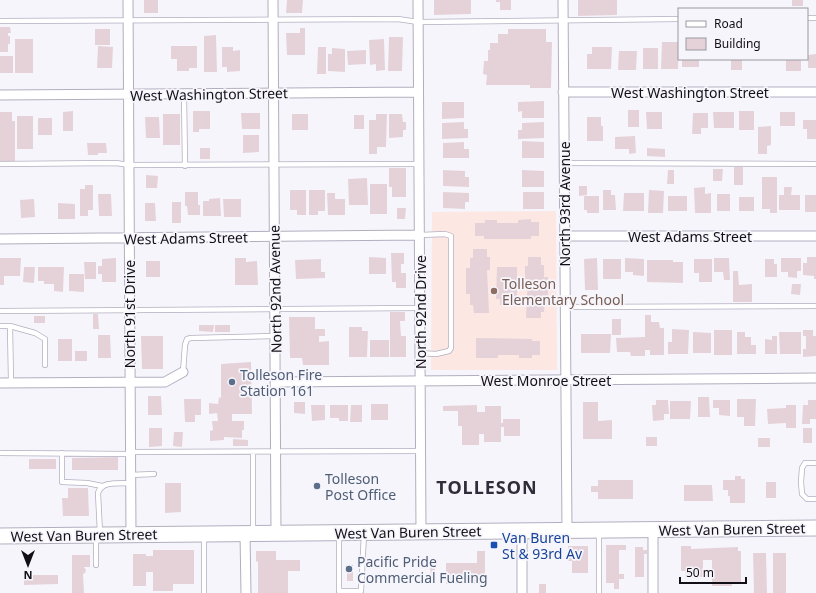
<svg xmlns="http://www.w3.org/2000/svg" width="816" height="593" font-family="'Noto Sans',sans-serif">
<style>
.industrial{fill:#fce7e3}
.building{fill:#e5d2d9}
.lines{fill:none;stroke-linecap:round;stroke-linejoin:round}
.service-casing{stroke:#b2aebf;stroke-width:6}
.minor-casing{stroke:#b2aebf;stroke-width:11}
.primary-casing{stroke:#b2aebf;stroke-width:17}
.service{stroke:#fff;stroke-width:4.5}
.minor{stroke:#fff;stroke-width:9}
.primary{stroke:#fff;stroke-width:15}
.education-dot{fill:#8d6e63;stroke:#f7f5fc;stroke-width:1.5}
.service-dot{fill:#5c6f8a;stroke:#f7f5fc;stroke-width:1.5}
.transit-dot{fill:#1a4fb4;stroke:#f7f5fc;stroke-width:1.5}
.labels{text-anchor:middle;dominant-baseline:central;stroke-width:3.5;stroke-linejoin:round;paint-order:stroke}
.street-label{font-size:14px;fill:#121016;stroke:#f7f5fc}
.education-label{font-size:14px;fill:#785e54;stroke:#f7f5fc;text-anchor:start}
.service-label{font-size:14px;fill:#4e5e75;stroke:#f7f5fc;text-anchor:start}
.transit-label{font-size:14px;fill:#164399;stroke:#f7f5fc;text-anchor:start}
.district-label{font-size:18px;font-weight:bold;letter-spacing:1px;fill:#302c39;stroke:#f7f5fc}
</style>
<rect width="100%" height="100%" fill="#f7f5fc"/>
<path class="industrial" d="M556,211L557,370H431L432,212Z"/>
<path class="building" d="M144,0H158V13H144Z
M287,0H303L302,13H286Z
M434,0H471V14L434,15Z
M496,0H511V10H500V2H496Z
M578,0H617V15L578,16Z
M792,0H803V6H792Z
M0,27H10L11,33H8V36H10V44H8V52H0Z
M300,28H305V55H287L286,33H300Z
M95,29H110V45H95Z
M508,29H546V42H552L551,88H530V85H486L487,75L483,74L484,61H488V50H490V43H498V34H508Z
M216,35L217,72H204V36Z
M389,37H403L402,71H388Z
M15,39H33V73H15Z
M384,39L385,70L376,71V64L370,65L369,40Z
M662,42H679L678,69H661Z
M98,46L113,47L112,68H97Z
M171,46H197V68H189V71H177V59H171Z
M222,47H233V51L240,50V71L227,72V67H222Z
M318,47H326V74H317Z
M592,47H612L611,69H587V54H592Z
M332,48L345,49V72L328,71V54H332Z
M643,48H658V69H643Z
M366,50V64L348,65L347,51Z
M619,51H637L636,70H618Z
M816,54V68H808V55Z
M0,56H13V73H0Z
M682,59H699V67H682Z
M731,59H742V70H731Z
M786,59H801V71H786Z
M544,101V118H522V111L518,112V102Z
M442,102H464V118L442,119Z
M628,110H639V127H628Z
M73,111V131H63V112Z
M193,111H210V129H199V132H193Z
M739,111H754V130H739Z
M0,112H12V121H15V162H0Z
M646,112H662V129H647Z
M713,112H734V128H714Z
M780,112H795V126H780Z
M241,113H260V129H242Z
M693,113H708V128H701V134H692Z
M163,114H180V145H163Z
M292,114H308V130H292Z
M376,114H387L386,147H377V154H369V120H376Z
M389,114H402L403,122H406V130H403V137L389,138Z
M354,115H364V129H354Z
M17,116H33V149H17Z
M145,117H159L160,138H146Z
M587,117H601V126H603V141H587Z
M38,118H52V135H38Z
M803,120H816V139H807V129H803Z
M464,122V129H468V138L442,139V123Z
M544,122V138L518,139V130H522V123Z
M771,126V145L767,146V154H758V127Z
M243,135H259V152L243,153Z
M635,136L636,153L629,154V149H615V137Z
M522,141L544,142V158H522Z
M464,142V149H469V158H443V143Z
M87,143H106L107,153H98V155H88Z
M200,148H210V159H200Z
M647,148L665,149V157L647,156Z
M734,167H743V185H734Z
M389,168H406V197H392V187H389Z
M713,169H723L722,181H713Z
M443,170L465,171V177H469V187L443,186Z
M522,170L544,171V187H522Z
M668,170H674V184H667Z
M146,175L158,176L157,188H146Z
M762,177H777V213H770V209H762Z
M367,178L368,205H349L348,179Z
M370,184H387V214H370Z
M85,185H93V210H88V216H80V189H85Z
M579,186H587V195L579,196Z
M705,187V194L711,193V213H695L694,188Z
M784,187H792L791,195H800V210H779V195H784Z
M290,190H306V215H297V210H290Z
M309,190H325V211H318V215H309Z
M603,190H611V195H615L616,210H603Z
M649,190L664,191L663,213H648Z
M185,192H198V205H200V215H188L187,206H185Z
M443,192L469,193V202H465V209L443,208Z
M523,192H544V209H523Z
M327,193H335V199H345V215H328Z
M624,193H644V211H623Z
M98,194H111L112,216H99Z
M717,194H730V211H717Z
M805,195H816V212H805Z
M584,196H599V213H587V210H584Z
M668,196H687V211H668Z
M739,197H754V211H739Z
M220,198L221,216H203V201H209V199Z
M34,199L35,217L21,218L20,200Z
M223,199H241V217H224Z
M172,202H181V223H172Z
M58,203L75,204V219H58Z
M145,203H155L156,221H145Z
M397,208H406L405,219H397Z
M531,219V222H539V236H531V239H484V236H475V223H485V220H497V223H518V220Z
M473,249H487V257H490V270H487L489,313H474L473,305H470V294H466V268H470V258H473Z
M391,253H404V264H401V273H406V288H396V282H392Z
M369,257L386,258V274H369Z
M528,257H541V265H544V277H548V301H545L544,312H541V318H526L528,279H525V266H528Z
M807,257H816V279H814V276L803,275V263H807Z
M0,258H21L20,276H4V285H0Z
M116,258V282H102V274H98V266H102V259Z
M235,258H246V262L257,261L258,285H235Z
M597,258L598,290H585L584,259Z
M625,258L644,259V276L633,275V272H625Z
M714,258H729L730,280H724L723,272H714Z
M781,258H801V271H797V278L788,277V272H781Z
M321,259V272H325V278L296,279L295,260Z
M603,259H621V279H603Z
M694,259H712V282H699V273H694Z
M765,259H774V264H777V277H765Z
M647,260H673V262H683V283L647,282Z
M146,261H160V277H146Z
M84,262H96V279H85Z
M24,267H35L34,283L23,282Z
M38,267H64L63,292L54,291V284H44V281H38Z
M497,267H517V305H500V299H496Z
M733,271H738L739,285L752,284V302H733Z
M69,274H84V292L69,291Z
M792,284H801L800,295L791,294Z
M390,312H405V321H400L401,336H406V357H390Z
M93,314H98L99,329H93Z
M645,315H651V322H659L660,328H664V355H650V350H645V356H631L630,352H617L616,338L645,337V345Z
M34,316H45V323H34Z
M289,317H315V329H325V336H319V342L329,341V365H303L302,358H290Z
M612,319H621V335H612Z
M199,325H214L213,332L199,331Z
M215,325H230V332H215Z
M349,327H362V331H368L367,357H349Z
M672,329L689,330L688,354H668V342H672Z
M714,330H732V355H714Z
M803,330H813V336H816V356L803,357V349H806V336H803Z
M693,332L711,333V353H693Z
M737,332H745V337H751V345H756V354H737Z
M779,332H801V354H780Z
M581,334H611L610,353H581Z
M98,335H110L111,358H98Z
M141,336H163V369H142Z
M772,336H777V354H765V339L772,340Z
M476,338L532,339V341H540V355H532V358H519V355H498V358H476Z
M58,339H72V361H58Z
M370,340H389V357H370Z
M75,351H87V361H75Z
M251,362L252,414H232V421H244V430H242V438L224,437V440L210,441V431L213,430L212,421H218L217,413L209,414V403L218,404L219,397L221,398V364Z
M148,396H161L162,415H148Z
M698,397H709L710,417H698Z
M184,399H201V415H195V422H185Z
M737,399H756L755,426H744V417H737Z
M656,400H668L669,414H664V420L653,421L652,405H656Z
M713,400H730V416L719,415V408H713Z
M808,400H816V419H810V424H802L803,405H808Z
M670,401H691L690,419H670Z
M294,402H305V414L294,413Z
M583,402H598V421L612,420V439H583Z
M371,404H388V420H371Z
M311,405H325V420L312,421Z
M330,405H348V421H339V418H330Z
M351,405H362V422H350Z
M477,405V412H485V406H501V423H503V419H520V436H504V427H501V442H484V434H479V445H462V426H458V411H443V406Z
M786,405H796V428H786V423L768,424L767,409L786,408Z
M149,428H162V446L149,447Z
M803,428H812V443H803Z
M174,432H183L182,447L173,446Z
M646,437H657V446H646Z
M758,438H770V447H758Z
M233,439L248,440V446H233Z
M118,457V470H72V458Z
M29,459H56V469H29Z
M735,476H741V479H745V503H730V496H728V490H723V480H735Z
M598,480H633V499H598V492H591V486H598Z
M766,482H776V498H766Z
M165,483H181V512L165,513Z
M684,485H712L713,501H684Z
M68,488H88L89,516H63L62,498H68Z
M606,545H626V550H619V574H624V579H619V589H614V583H606Z
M568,546H588V573H572V561H568Z
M681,546H691V549L738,547V551H741V583H732V586H712V560H703V569H705V577L685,576V571H681Z
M635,547H643V550H647V554H644V577H635Z
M153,550H194V584H173V591H153V572H146V586H133V554H146V556H153Z
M256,551H276V560H300V571H288V593H258V561L256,562Z
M477,551H485V584H446V563H477Z
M753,553H766L767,593H754Z
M773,553H786V593H773Z
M72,555H90V567H84L86,570L85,573L83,574L84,593H72Z
M347,565H353V581H347Z
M430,565H435V577H431Z
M24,575H58V584L24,585Z
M539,584H546V593H539Z"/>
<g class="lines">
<defs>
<path id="service" d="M807,18H816
M0,21L398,19L418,22L679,19
M184,94L185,166
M564,163L816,164
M0,164L116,163L129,165L419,164
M565,307L816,306
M0,311L419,308
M0,326H10L11,382
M10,326L35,333L45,339V365
M419,353L436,354L449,351L451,348V236L445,234L420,235
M183,372L185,345L187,339L191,338L275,336
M130,452L420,451
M253,452V532
M0,453L130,454
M62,453V482L87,483L102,486
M816,463H805L802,468L801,482L802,494L807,499H816
M130,475L154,474
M599,532V593
M100,533L98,493C102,480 120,484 130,483
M339,535V591H361L364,534
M96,537V565
M204,593V537"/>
<path id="minor" d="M128,0L131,535
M273,0L276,534
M418,0L421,532
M563,0L567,531
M563,92H816
M0,95L418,92
M565,236H816
M0,239L420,235
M276,382L816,378
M0,383L165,382L183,372
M653,530V593
M522,531V593
M245,534L246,593"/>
<path id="primary" d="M0,536L816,528"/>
</defs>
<use href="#service" class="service-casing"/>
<use href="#minor" class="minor-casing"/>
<use href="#primary" class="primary-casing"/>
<use href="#service" class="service"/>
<use href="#minor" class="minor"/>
<use href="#primary" class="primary"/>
</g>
<circle class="education-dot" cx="494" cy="291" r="4"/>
<g class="service-dot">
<circle cx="232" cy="382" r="4"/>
<circle cx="317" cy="486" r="4"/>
<circle cx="349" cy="569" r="4"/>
</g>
<rect class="transit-dot" x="490" y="541" width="8" height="8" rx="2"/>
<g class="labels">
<g class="street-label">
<text x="690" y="92">West Washington Street</text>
<text transform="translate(209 94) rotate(-1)">West Washington Street</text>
<text transform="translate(564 204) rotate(-90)">North 93rd Avenue</text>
<text x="690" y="236">West Adams Street</text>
<text transform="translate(186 238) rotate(-1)">West Adams Street</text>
<text transform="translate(275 289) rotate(-91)">North 92nd Avenue</text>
<text transform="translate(420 312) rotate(-90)">North 92nd Drive</text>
<text transform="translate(129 314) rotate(-90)">North 91st Drive</text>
<text x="546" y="380">West Monroe Street</text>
<text transform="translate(732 529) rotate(-1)">West Van Buren Street</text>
<text transform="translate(408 532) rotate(-1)">West Van Buren Street</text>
<text transform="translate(84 535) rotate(-1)">West Van Buren Street</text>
</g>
<g class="education-label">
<text x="502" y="283">Tolleson<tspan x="502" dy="16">Elementary School</tspan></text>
</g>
<g class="service-label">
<text x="240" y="374">Tolleson Fire<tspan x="240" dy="16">Station 161</tspan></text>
<text x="325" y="478">Tolleson<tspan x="325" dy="16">Post Office</tspan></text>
<text x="357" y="561">Pacific Pride<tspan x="357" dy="16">Commercial Fueling</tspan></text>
</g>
<g class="transit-label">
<text x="502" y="537">Van Buren<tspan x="502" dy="16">St &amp; 93rd Av</tspan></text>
</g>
<g class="district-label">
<text x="487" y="487">TOLLESON</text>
</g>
</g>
<rect x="678" y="8" width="130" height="52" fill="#f7f5fc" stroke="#9b99a0"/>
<rect x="686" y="21" width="20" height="6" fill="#ffffff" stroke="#9b99a0"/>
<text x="714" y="28" font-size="12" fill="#121016">Road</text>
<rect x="686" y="38" width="20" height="12" fill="#e5d2d9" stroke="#9b99a0"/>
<text x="714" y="48" font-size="12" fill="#121016">Building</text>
<g transform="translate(28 565) rotate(180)" stroke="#f7f5fc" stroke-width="3" paint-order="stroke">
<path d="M0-3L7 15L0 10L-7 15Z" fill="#121016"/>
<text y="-6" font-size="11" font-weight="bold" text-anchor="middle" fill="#121016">N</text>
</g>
<path d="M680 577v6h66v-6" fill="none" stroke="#121016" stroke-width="2"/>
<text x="686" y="577" font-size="12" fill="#121016" stroke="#f7f5fc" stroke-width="3" paint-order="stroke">50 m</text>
</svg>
